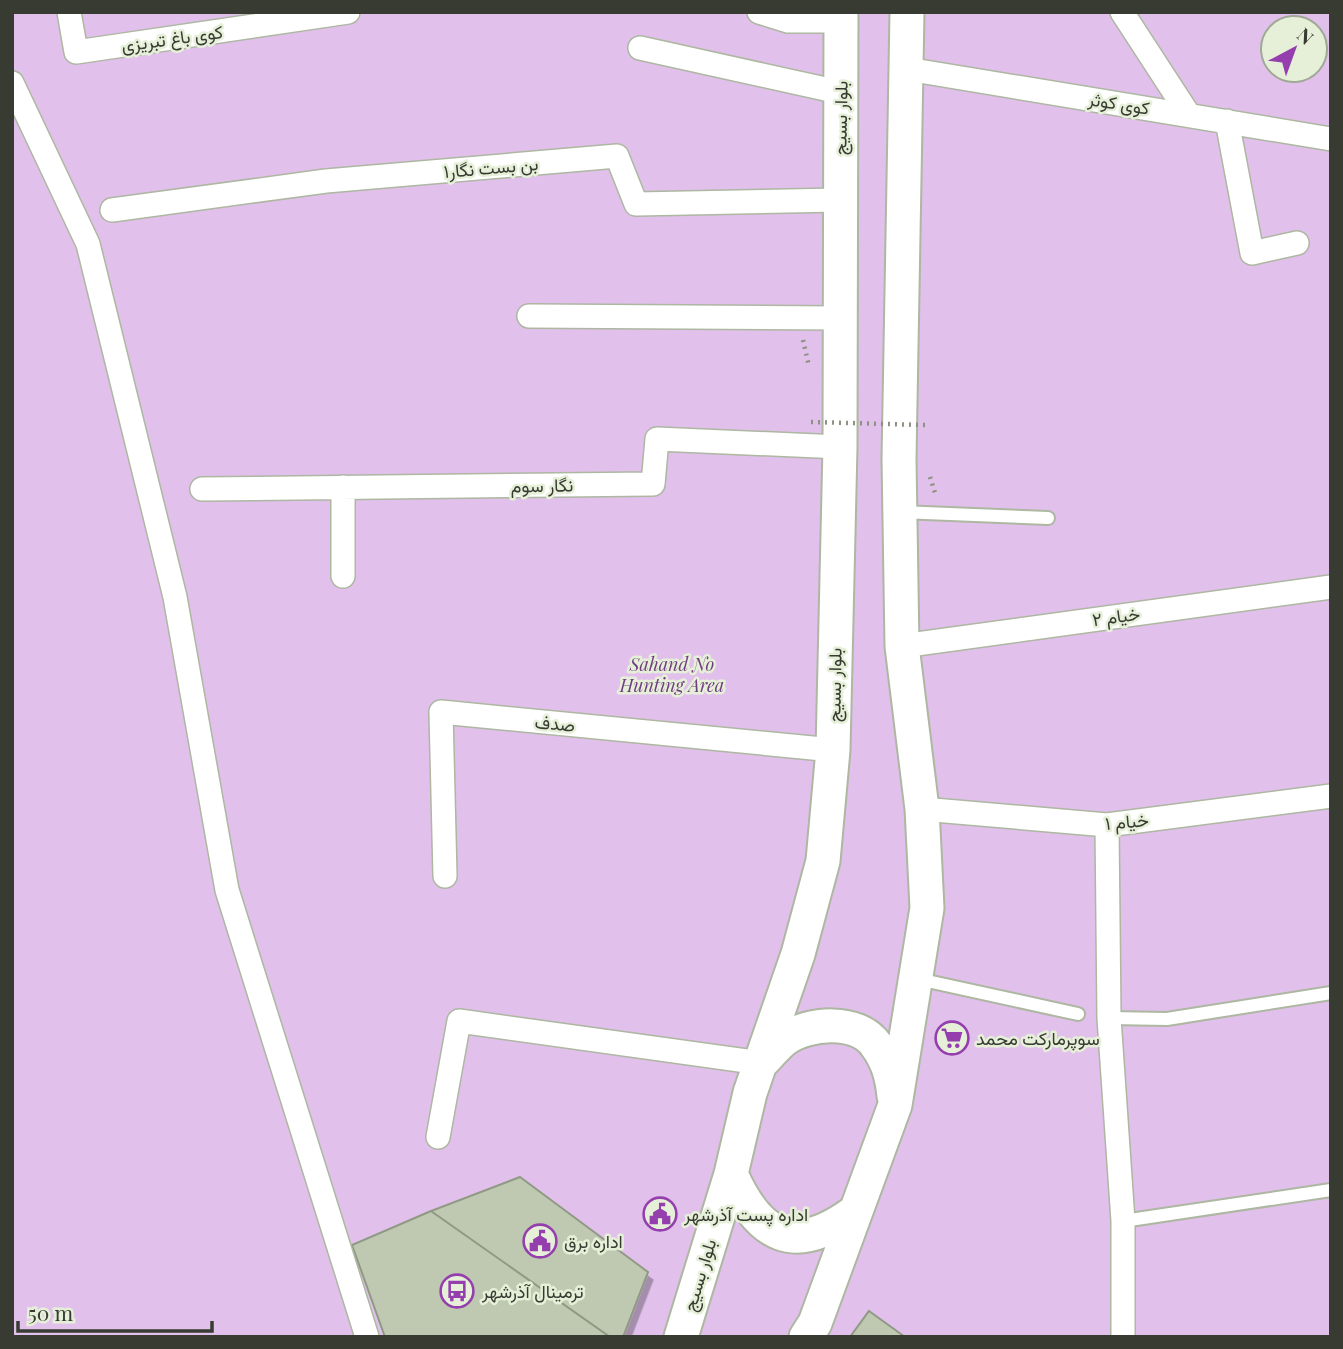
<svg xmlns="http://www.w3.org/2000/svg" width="1343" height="1349" font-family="'Playfair Display',Vazirmatn,serif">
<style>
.green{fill:#e1c1eb;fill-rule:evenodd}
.building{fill:#bfc9b2;stroke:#909984;stroke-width:2;filter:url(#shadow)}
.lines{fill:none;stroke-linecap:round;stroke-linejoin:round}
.service-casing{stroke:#adb7a1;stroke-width:16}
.minor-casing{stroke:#adb7a1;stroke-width:26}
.secondary-casing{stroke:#adb7a1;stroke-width:37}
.path{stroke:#8b9282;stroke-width:4.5;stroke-dasharray:2 5;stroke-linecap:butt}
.service{stroke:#fff;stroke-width:12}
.minor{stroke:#fff;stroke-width:23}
.secondary{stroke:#fff;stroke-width:33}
.path-bridge{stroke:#8b9282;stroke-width:4.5;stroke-dasharray:2 5;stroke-linecap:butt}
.labels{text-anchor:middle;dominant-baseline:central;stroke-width:5;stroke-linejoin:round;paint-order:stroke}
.street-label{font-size:18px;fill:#373b32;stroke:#e6f0d9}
.park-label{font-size:18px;font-style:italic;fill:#713d81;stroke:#e6f0d9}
.poi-label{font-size:18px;fill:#373b32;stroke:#e6f0d9;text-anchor:start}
</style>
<defs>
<filter id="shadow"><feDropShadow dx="4.5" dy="8" stdDeviation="0" flood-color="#0004"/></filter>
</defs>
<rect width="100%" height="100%" fill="#d9e3cc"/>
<path class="green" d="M12,12H1331V1337H12ZM1273,28H1315V70H1273Z"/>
<path class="building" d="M520,1177L648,1272L623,1337H610L431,1211Z
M431,1211L610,1337H385L352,1245Z
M869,1311L905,1337H850Z"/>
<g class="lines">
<defs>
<path id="service" d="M900,512L1048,518
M918,979L1078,1014
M1109,1018L1167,1019L1331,993
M1123,1221L1331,1190"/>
<path id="minor" d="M69,12L76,52L348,12
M759,12L788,21H841
M1122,12L1189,115
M640,48L839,92
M907,69L1331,139
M12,83L88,244L175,597L227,890L367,1337
M1227,121L1252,253L1297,243
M112,210L326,181L617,156L636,204L839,200
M529,316L840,318
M202,489L653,484L657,439L840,447
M343,576V487
M902,646L1331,587
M922,809L1107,825L1331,796
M1107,825L1109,1018L1123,1221V1337
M445,876L441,712L833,750
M438,1137L459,1021L761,1063"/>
<path id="secondary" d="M762,1062C769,1055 777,1045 785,1039C809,1022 858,1019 876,1045C888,1061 892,1077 894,1096
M731,1174C759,1237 794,1256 853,1213
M681,1337L731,1174L750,1093L798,954L823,861L833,750L840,447L841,12
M806,1337L815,1323L895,1105L927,908L922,809L902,646L899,459L907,12"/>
</defs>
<use href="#service" class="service-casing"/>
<use href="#minor" class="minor-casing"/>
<use href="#secondary" class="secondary-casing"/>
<path class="path" d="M803,340L809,366
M930,477L936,496"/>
<use href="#service" class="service"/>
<use href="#minor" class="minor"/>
<use href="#secondary" class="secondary"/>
<path class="path-bridge" d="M811,422L925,425"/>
</g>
<defs>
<symbol id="supermarket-ring" viewBox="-11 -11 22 22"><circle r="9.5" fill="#e6f0d9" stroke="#943fad" stroke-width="1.5"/><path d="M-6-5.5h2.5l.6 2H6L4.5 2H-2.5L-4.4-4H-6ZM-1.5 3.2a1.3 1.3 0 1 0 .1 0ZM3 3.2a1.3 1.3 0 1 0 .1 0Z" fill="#943fad"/></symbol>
<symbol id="civic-ring" viewBox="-11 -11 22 22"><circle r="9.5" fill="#e6f0d9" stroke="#943fad" stroke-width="1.5"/><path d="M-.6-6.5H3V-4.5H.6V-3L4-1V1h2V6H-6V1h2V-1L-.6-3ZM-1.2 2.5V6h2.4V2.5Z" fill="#943fad"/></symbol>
<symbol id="bus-ring" viewBox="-11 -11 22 22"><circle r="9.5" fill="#e6f0d9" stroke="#943fad" stroke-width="1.5"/><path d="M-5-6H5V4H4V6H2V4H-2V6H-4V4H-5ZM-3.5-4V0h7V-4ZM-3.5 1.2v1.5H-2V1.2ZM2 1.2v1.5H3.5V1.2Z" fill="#943fad"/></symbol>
</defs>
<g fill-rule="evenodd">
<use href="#supermarket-ring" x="933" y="1019" width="38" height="38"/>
<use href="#civic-ring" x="641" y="1195" width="38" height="38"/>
<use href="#civic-ring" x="521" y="1222" width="38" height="38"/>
<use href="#bus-ring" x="438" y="1272" width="38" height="38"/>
</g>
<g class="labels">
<g class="street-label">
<text transform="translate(172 38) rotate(-8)">کوی باغ تبریزی</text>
<text transform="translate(1119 103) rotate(9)">کوی کوثر</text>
<text transform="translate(840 118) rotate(-89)">بلوار بسیج</text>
<text transform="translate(491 167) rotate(-5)">بن بست نگار۱</text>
<text transform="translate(542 485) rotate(-1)">نگار سوم</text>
<text transform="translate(1116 616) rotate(-8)">خیام ۲</text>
<text transform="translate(834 685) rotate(-89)">بلوار بسیج</text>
<text transform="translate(555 723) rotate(5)">صدف</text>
<text transform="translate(1127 821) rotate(-5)">خیام ۱</text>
<text transform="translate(699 1275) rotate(-73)">بلوار بسیج</text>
</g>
<g class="park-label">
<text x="672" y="664">Sahand No<tspan x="672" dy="21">Hunting Area</tspan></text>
</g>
<g class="poi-label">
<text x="976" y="1038">سوپرمارکت محمد</text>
<text x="684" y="1214">اداره پست آذرشهر</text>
<text x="564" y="1241">اداره برق</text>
<text x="482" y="1291">ترمینال آذرشهر</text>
</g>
</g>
<rect width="1343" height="1349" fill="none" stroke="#373b32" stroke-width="28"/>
<g transform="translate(1294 49) rotate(41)"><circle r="33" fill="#e6f0d9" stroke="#a0a896" stroke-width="2"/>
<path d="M0-5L12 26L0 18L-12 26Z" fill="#943fad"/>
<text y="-10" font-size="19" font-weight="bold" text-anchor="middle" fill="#373b32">N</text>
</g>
<path d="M18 1321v10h194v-10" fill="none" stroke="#373b32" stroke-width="3.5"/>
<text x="28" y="1321" font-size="21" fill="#373b32" stroke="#e6f0d9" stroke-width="5" paint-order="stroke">50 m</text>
</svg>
